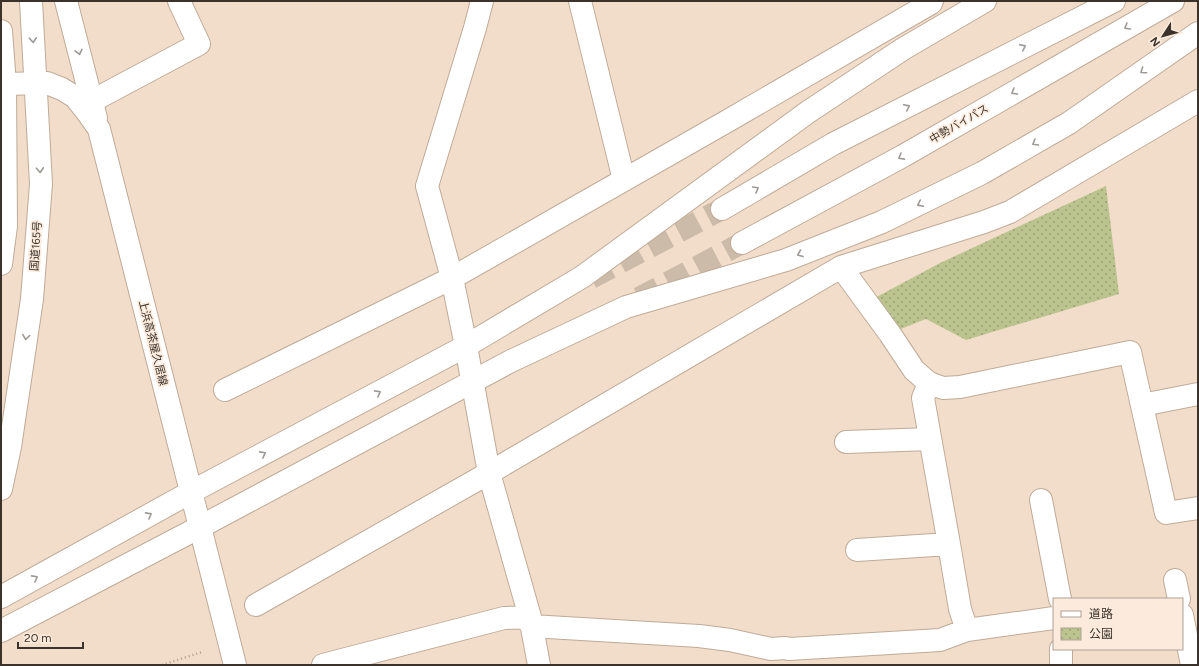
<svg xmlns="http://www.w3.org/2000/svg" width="1199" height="666" font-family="Figtree,'Noto Sans JP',sans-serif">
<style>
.park{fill:url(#park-dots)}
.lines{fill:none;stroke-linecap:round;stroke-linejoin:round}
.highway-tunnel{stroke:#cdbbaa;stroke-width:22;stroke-dasharray:22 11;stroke-linecap:butt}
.minor-casing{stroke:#bfab98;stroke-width:24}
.major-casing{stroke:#bfab98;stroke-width:24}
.highway-casing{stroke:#bfab98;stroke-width:24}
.path{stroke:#ae9e8f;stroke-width:2.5;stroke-dasharray:1 3;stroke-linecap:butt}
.minor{stroke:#fff;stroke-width:22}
.major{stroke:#fff;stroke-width:22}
.highway{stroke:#fff;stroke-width:22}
.oneway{stroke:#9d9995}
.labels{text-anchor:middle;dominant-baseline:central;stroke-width:3.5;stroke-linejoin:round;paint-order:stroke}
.street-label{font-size:11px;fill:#3b332b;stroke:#fcebdc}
</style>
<defs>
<pattern id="park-dots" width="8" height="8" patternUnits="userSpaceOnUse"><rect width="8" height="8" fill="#bbc48e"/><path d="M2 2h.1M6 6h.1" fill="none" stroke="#99a074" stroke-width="1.8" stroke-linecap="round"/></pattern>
</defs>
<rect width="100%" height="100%" fill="#f2ddca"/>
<path class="park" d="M1106,186L1119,294L966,340L926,319L898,330L871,300L940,263Z"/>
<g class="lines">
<path class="highway-tunnel" d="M591,278L722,209
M639,298L742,243"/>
<defs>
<path id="minor" d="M482,1L475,28L427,186L452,278L466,346L489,473L530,617L539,665
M580,1L624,180
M92,101L199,44L179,1
M841,267L890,334L914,370L929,383L943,388L960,387L1130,352L1166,513L1198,508
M929,383L923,398L949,544L960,609L967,630
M225,390L452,278L724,123L931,3L932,1
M1142,405L1198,394
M846,442L930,439
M1041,500L1060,599
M857,550L949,544
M1175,580L1179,599
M256,605L489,473L841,267L984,222L1010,212L1198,101
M1182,615L1192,665
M531,626L699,636L730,640L771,649L785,648L789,649L940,640L967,630L1054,618
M1061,649V665
M323,665L504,618L530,617"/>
<path id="major" d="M66,1L96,118
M5,84L47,83L62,89L75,97L87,112L99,129L235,665"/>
<path id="highway" d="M1,31L5,84L6,226L1,264
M722,209L833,144L1114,1
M742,243L903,156L1173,1
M1,489L10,447L32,299L41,184L31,1
M1,597L191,492L466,346L582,277L808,112L903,49L985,1
M1,631L200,527L511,361L626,307L786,260L882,222L982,173L1069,123L1198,33"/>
</defs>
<use href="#minor" class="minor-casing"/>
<use href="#major" class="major-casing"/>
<use href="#highway" class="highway-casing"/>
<path class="path" d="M162,665L202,652"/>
<use href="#minor" class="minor"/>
<use href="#major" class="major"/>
<use href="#highway" class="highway"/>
</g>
<defs><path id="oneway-chevron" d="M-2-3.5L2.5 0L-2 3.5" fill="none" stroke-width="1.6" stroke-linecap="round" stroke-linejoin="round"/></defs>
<g class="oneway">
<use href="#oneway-chevron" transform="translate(1127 27) rotate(150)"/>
<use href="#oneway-chevron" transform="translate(33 40) rotate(87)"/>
<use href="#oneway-chevron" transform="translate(1023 47) rotate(-27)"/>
<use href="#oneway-chevron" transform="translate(79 52) rotate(76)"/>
<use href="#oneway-chevron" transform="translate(1143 71) rotate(145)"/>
<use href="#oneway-chevron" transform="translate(1014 92) rotate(150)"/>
<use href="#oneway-chevron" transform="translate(907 107) rotate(-27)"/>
<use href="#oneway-chevron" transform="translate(1035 143) rotate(150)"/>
<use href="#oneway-chevron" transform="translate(901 157) rotate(151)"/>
<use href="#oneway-chevron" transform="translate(40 170) rotate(87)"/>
<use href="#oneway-chevron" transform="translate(756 189) rotate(-30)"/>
<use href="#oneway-chevron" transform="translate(920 204) rotate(154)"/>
<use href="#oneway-chevron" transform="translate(800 254) rotate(159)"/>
<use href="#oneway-chevron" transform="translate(26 337) rotate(98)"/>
<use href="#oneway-chevron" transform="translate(378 393) rotate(-28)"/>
<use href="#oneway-chevron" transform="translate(263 454) rotate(-28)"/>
<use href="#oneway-chevron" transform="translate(149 515) rotate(-29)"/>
<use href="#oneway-chevron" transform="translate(35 578) rotate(-29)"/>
</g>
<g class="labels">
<g class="street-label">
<text transform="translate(959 124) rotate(-30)">中勢バイパス</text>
<text transform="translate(36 246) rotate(-86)">国道165号</text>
<text transform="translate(153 343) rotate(76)">上浜高茶屋久居線</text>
</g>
</g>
<rect width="1199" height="666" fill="none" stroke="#3b332b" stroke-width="4"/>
<rect x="1053" y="598" width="130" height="52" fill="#fcebdc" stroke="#afa195"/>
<rect x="1061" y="611" width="20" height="6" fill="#ffffff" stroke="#afa195"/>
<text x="1089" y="618" font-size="12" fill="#3b332b">道路</text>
<rect x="1061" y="628" width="20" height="12" fill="url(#park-dots)" stroke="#afa195"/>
<text x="1089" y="638" font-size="12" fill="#3b332b">公園</text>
<g transform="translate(1163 36) rotate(234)" stroke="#fcebdc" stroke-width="3" paint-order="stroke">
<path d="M0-3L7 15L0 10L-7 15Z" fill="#3b332b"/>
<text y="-6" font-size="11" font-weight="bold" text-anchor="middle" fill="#3b332b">N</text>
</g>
<path d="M18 642v6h65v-6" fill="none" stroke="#3b332b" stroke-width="2"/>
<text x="24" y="642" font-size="12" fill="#3b332b" stroke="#fcebdc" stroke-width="3" paint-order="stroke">20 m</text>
</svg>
